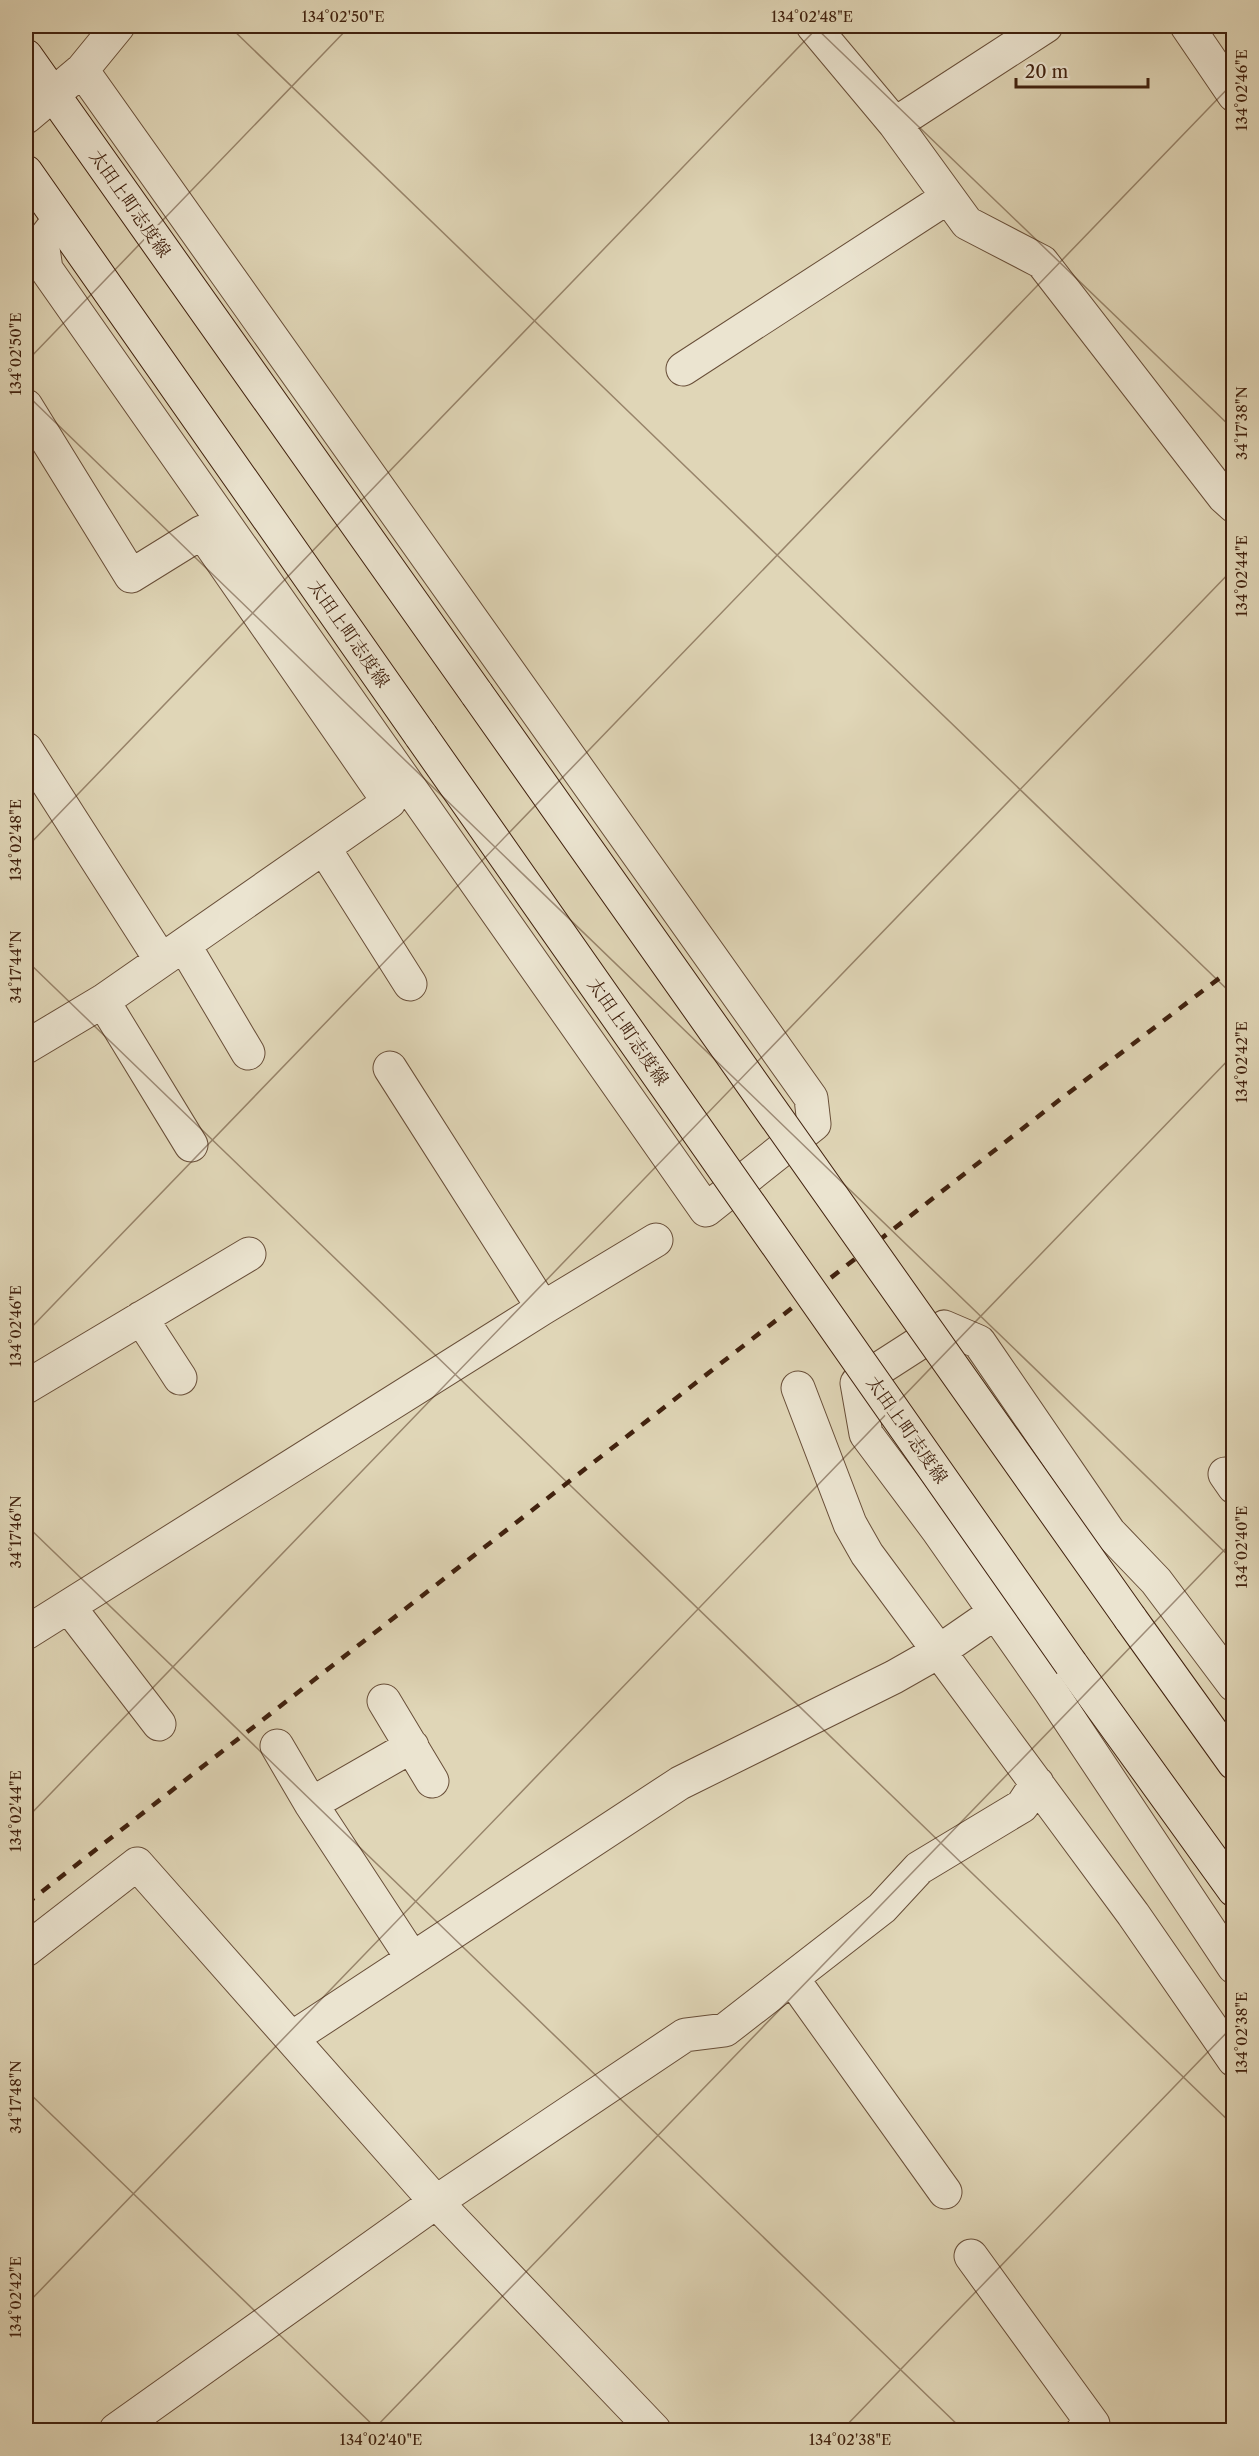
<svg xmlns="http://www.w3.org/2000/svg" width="1259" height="2456" font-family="'Libre Caslon Text','Noto Serif JP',serif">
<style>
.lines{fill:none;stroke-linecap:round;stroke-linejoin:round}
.street-casing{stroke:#684e38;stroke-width:35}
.secondary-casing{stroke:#40210e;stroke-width:35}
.street{stroke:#ebe4d0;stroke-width:33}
.secondary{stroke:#ebe4d0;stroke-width:33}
.rail{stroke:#40210e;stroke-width:4.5;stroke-dasharray:10 10;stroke-linecap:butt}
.secondary-bridge-casing{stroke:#40210e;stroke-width:35;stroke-linecap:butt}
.secondary-bridge{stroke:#ebe4d0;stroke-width:33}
.ticks{fill:none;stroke:#40210e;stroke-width:1.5;stroke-opacity:0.45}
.labels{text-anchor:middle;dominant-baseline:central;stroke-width:6;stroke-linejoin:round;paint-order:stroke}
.street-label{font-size:18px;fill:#40210e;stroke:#ebe4d0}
.neatline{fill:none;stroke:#40210e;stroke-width:2}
.ticks-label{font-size:15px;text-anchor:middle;fill:#40210e}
</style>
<rect width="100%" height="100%" fill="#e0d6b7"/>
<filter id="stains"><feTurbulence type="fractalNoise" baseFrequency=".00333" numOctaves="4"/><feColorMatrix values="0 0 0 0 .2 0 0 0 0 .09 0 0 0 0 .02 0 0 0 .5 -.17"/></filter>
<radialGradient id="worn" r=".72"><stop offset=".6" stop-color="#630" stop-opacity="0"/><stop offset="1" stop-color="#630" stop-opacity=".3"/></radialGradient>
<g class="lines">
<defs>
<path id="street" d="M813,26L895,124L1046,26
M1187,26L1234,95
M26,117L82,70L118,26
M895,124L967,223L1042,262L1224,497L1234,506
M59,220L42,242L46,269L706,1210L814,1124L811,1098L82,70
M683,369L948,197
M26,406L131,576L202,532L389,802L103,1001L26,1047
M26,749L161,960
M324,848L410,984
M184,945L248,1053
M103,1001L191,1145
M390,1068L543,1308
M141,1318L180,1378
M26,1387L249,1254
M798,1388L850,1524L867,1554L1133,1914L1234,2060
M1225,1474L1234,1487
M69,1607L159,1724
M26,1633L543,1308L656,1240
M1234,1685L1156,1581L1109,1532L979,1342L944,1327L857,1383L866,1434L937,1529L1051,1692L1234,1967
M384,1701L432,1781
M277,1746L311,1804L412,1958
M311,1804L412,1746
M26,1950L137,1864L436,2202L654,2430
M792,1978L945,2192
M292,2038L680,1783L894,1677L938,1652L980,1623
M971,2256L1093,2424L1083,2430
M116,2430L436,2202L685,2035L725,2030L882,1908L919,1868L1022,1806L1037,1783"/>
<path id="secondary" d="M26,56L477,694
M26,172L421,736
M1130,1618L1234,1763
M1071,1664L1234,1890"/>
</defs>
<use href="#street" class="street-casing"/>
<use href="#secondary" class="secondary-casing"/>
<use href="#street" class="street"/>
<use href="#secondary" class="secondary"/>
<path class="rail" d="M26,1904L1058,1101L1234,967"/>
<defs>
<path id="secondary-bridge" d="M477,694L1130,1618
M421,736L1071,1664"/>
</defs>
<use href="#secondary-bridge" class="secondary-bridge-casing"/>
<use href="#secondary-bridge" class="secondary-bridge"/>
</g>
<path class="ticks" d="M229,26L1234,996M814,26L1234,430M26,362L350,26M26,394L1234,1561M26,848L819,26M26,960L1234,2126M26,1333L1234,82M26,1525L963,2430M26,1819L1234,568M26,2090L378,2430M26,2305L1234,1054M373,2430L1234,1540M842,2430L1234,2025"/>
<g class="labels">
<g class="street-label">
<text transform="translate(130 204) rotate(55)">太田上町志度線</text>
<text transform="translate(349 634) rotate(55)">太田上町志度線</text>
<text transform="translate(628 1032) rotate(55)">太田上町志度線</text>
<text transform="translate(907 1430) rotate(55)">太田上町志度線</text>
</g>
</g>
<rect width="1259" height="2456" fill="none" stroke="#e0d6b7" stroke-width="66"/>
<path d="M1016 78v9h132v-9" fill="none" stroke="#40210e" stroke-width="3"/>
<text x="1025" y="78" font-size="18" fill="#40210e" stroke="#ebe4d0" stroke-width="4.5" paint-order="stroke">20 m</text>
<rect x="33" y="33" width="1193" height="2390" class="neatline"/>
<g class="ticks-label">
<text x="343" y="22">134°02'50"E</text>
<text x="812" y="22">134°02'48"E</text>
<text transform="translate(1242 90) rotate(-90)" y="5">134°02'46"E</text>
<text transform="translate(16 354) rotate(-90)" y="5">134°02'50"E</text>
<text transform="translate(1242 423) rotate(-90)" y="5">34°17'38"N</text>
<text transform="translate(1242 576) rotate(-90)" y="5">134°02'44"E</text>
<text transform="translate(16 840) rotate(-90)" y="5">134°02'48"E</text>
<text transform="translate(16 967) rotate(-90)" y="5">34°17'44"N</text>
<text transform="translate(1242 1062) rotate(-90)" y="5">134°02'42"E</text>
<text transform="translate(16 1326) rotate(-90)" y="5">134°02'46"E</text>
<text transform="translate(16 1532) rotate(-90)" y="5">34°17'46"N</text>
<text transform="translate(1242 1547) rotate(-90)" y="5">134°02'40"E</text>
<text transform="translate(16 1811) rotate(-90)" y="5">134°02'44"E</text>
<text transform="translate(1242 2033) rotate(-90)" y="5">134°02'38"E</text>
<text transform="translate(16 2097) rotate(-90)" y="5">34°17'48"N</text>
<text transform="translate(16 2297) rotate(-90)" y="5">134°02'42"E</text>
<text x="381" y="2445">134°02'40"E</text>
<text x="850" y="2445">134°02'38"E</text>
</g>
<rect width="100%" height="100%" filter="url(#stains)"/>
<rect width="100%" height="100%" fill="url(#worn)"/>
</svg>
